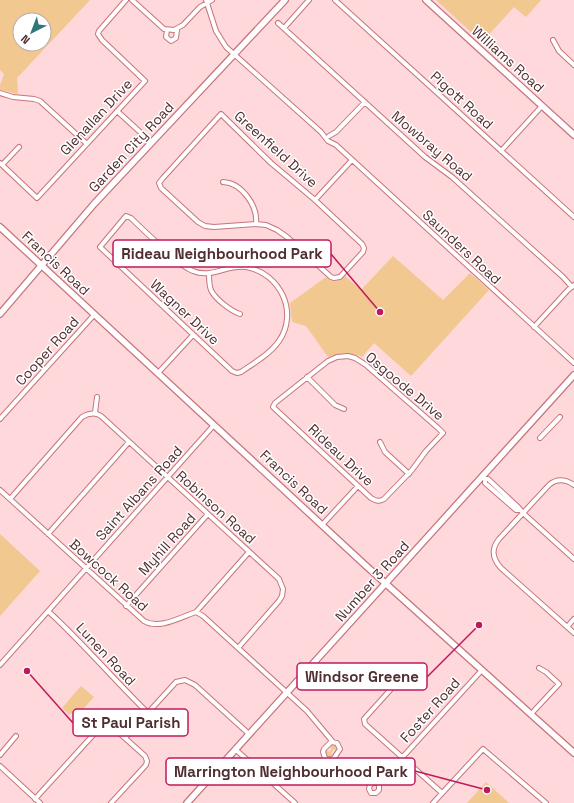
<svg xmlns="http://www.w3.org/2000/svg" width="574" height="803" font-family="'Space Grotesk',sans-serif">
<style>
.green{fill:#f1c88f;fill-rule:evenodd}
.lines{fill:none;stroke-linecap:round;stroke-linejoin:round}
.street-casing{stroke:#c7747b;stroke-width:6}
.secondary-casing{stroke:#c7747b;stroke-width:8}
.street{stroke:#fff;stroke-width:4}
.secondary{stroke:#fff;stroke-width:5.5}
.labels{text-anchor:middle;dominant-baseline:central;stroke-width:3;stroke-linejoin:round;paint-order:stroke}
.street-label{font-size:14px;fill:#512e31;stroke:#fff}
.leader{fill:none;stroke:#c2185b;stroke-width:1.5}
.callout-dot{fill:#c2185b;stroke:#fff;stroke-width:1.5}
.callout{fill:#fff;stroke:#c2185b;stroke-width:1.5}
.callout-label{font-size:15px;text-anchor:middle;font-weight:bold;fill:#512e31}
</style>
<rect width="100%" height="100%" fill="#fed8da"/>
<path class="green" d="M0,0H90L17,78L18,94L0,90V85L4,74L0,70ZM20,20H44V44H20Z
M436,0H541L526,17L514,7L482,42Z
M393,256L443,300L470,273L489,290L411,376L374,343L362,357C350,351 340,353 328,357L306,326L292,322L290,303L326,277C333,283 339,283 345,276L361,290Z
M0,534L40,571L0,616Z
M81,686L94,697L76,717L71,713L70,715L62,708Z
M332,744L336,745L338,748L337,751L334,749L331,753L333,756L332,757H328L326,755V750L329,752L332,749L329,746Z
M486,782L509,803H467Z"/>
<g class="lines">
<defs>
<path id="street" d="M132,0L164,29L174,30L183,25L200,7L212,0
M206,0L216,31L226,47L321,132L328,141L336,145L574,363
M335,0L574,217
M278,23L425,157L452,177L563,277L572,287
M284,28L309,0
M167,30L166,37L171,41L176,38L177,30
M553,40L559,51L574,65
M0,93L13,97L34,99L40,101L87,144
M117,111L151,142
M221,114L271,163L315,200L362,244L364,248L363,252L340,277L334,278L331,277L287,237L277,230L266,225L256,224L214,227L205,226L198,222L161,188L159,183L163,178Z
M329,136L336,132L365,102
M501,151L542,106
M0,163L37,198L145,81L102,40L98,34L99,31L126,0
M2,165L19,147
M223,182C242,183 258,206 256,224
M315,200L352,160
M126,216L131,218C142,229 153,239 164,249C173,257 182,267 193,271C212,279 227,264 246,267C280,273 299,312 279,341C270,354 254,363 241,372L237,373L232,371L100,247Z
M209,274C209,279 209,285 211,290C215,299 231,311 240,314
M534,327L568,290L574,285
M348,356L355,358L366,365L438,428L443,433L426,451L412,470L384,499C379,502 376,501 371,498L273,407L275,403L328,361L337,357Z
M158,373L193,335
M307,377L335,405L344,409
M95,413L97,397
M0,419L94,315
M540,438L560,417
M380,442L385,452L409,474
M482,477L485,479H488L518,507L523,513L574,559
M485,479V483L516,510H519
M574,485C565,479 557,478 549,485L499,539C491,549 492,558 501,568L574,633
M0,490L144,621C159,630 181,617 196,612L203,616L307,711L333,742
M10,499L82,417C89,413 95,412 101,416L279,579L283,589L282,596L279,601L238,648
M322,525L358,486
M48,534L129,442
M126,606L208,514
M48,611C83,643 114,680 148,713
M196,612L249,552
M567,627L574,619
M0,665L214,425
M400,685L392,688L364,719L365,724L442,793
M531,714L559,684L546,672L539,668
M125,738L176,682L185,680L195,685L249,734
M331,742L337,743L340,749L334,758L329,760L325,758L323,752L324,749Z
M235,749L295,803
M0,755L16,736
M0,766L40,803
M373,783H379V790L376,793H371L369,789L370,785Z
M379,783L482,670
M35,799L104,723L107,722L145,756L147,761L146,765L111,803
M433,803L483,749L546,803"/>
<path id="secondary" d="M426,0L574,135
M0,227L364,564L574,753
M0,314L94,204L285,0
M187,803L574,375"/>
</defs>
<use href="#street" class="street-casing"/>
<use href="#secondary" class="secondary-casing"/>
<use href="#street" class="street"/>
<use href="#secondary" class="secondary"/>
</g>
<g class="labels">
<g class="street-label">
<text transform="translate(508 59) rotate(42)">Williams Road</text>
<text transform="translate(462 100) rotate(42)">Pigott Road</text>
<text transform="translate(96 117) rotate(-47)">Glenallan Drive</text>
<text transform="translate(432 146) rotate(40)">Mowbray Road</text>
<text transform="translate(131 147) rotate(-47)">Garden City Road</text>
<text transform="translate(276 149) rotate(42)">Greenfield Drive</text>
<text transform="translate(462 247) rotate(43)">Saunders Road</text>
<text transform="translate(56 263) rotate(43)">Francis Road</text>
<text transform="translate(185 312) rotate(43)">Wagner Drive</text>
<text transform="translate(47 351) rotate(-48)">Cooper Road</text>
<text transform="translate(405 386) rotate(40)">Osgoode Drive</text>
<text transform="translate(341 455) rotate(43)">Rideau Drive</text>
<text transform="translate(294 482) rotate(43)">Francis Road</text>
<text transform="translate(139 493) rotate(-48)">Saint Albans Road</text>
<text transform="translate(216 507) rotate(42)">Robinson Road</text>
<text transform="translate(167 544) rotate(-48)">Myhill Road</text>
<text transform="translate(109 575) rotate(42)">Bowcock Road</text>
<text transform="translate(372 581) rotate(-48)">Number 3 Road</text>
<text transform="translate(106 654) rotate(47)">Lunen Road</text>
<text transform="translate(430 710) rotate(-48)">Foster Road</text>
</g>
</g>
<path class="leader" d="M380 312L331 254M479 625L427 677M27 671L73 723M487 790L415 771"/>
<g class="callout-dot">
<circle cx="380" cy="312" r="4"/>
<circle cx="479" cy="625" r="4"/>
<circle cx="27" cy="671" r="4"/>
<circle cx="487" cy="790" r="4"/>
</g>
<g class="callout">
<rect x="113" y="240" width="218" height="27" rx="4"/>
<rect x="297" y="663" width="130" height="27" rx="4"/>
<rect x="73" y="709" width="115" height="27" rx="4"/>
<rect x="166" y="758" width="249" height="27" rx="4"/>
</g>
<g class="callout-label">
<text x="222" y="259">Rideau Neighbourhood Park</text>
<text x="362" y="682">Windsor Greene</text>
<text x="131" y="728">St Paul Parish</text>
<text x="291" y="777">Marrington Neighbourhood Park</text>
</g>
<g transform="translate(32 32) rotate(222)"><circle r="19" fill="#ffffff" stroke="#b9abad"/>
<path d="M0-3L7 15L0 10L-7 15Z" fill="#2e7877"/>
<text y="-6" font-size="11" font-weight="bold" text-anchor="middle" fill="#512e31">N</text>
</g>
</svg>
